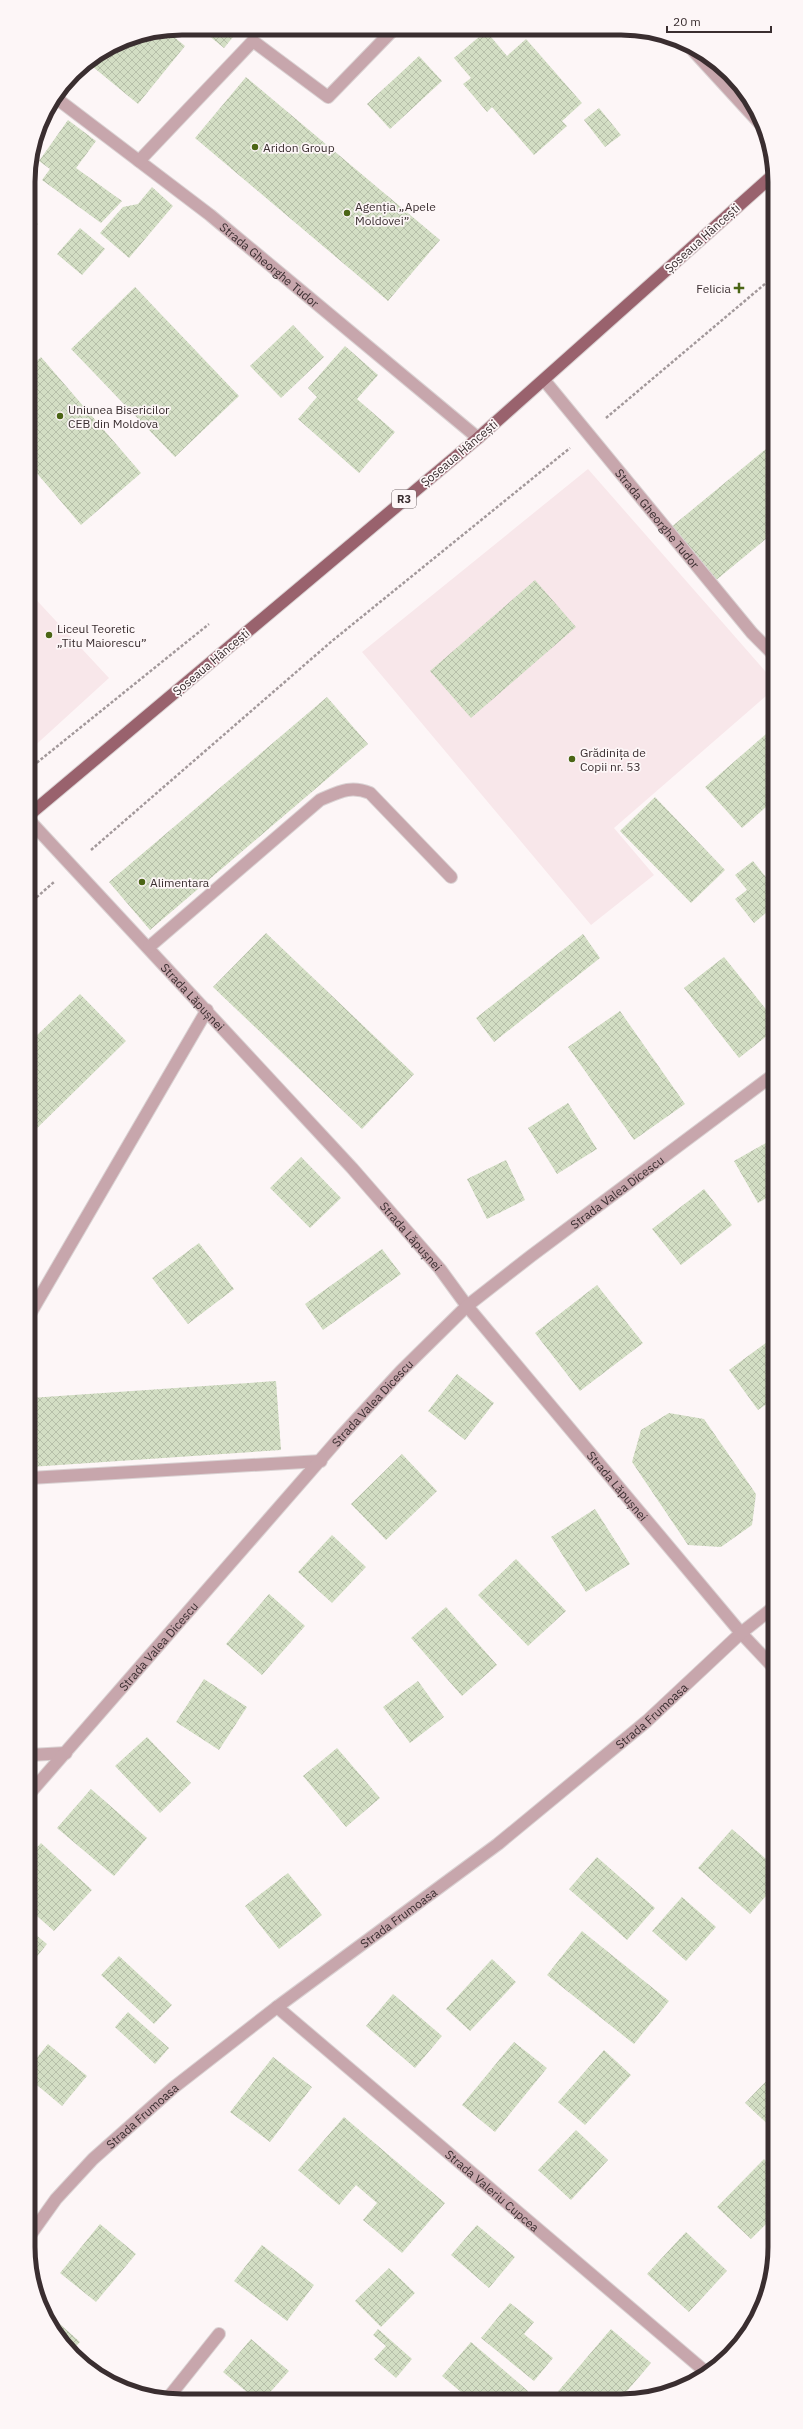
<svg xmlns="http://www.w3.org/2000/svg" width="803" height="2429" font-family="'IBM Plex Sans',sans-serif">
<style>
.built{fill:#f8e7ea}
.building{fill:url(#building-cross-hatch)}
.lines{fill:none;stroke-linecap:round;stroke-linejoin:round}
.minor-casing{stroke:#dad2d3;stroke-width:14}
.major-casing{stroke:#dad2d3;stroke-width:14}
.path{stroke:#a3999b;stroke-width:2.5;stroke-dasharray:3 2;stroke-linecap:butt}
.minor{stroke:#c7a6ac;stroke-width:12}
.major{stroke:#99626d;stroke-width:12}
.poi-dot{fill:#4b6515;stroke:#fdf6f7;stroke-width:1.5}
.labels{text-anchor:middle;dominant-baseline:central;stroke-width:3.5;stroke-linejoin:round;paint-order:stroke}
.shield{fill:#fdf6f7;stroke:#746a6c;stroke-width:1}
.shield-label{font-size:11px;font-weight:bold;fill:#3a2e30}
.poi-label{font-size:12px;fill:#3a2e30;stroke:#fdf6f7;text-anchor:start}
.street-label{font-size:12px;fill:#3a2e30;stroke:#fdf6f7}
.rim{fill:none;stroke:#3a2e30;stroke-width:5}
</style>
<defs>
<pattern id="building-cross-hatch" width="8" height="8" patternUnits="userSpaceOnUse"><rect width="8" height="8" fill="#d3dec4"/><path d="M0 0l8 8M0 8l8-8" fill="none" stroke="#b6bfa9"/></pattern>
</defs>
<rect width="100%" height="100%" fill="#fdf6f7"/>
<path class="built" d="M588,469L773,680V690L614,828L654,875L591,925L362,652Z
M29,592L109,678L29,751Z"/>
<path class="building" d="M206,28H249L244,35L238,31L224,48L203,31Z
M167,31L185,46L138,104L87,62L123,40Z
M486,31L507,56L526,39L582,103L562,121L567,126L534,155L492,107L487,112L463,84L471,78L454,58Z
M419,56L442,81L390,129L367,104Z
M246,77L440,240L388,301L195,138Z
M599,108L621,135L605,147L584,120Z
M68,120L96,141L76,168L122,201L101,223L42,180L50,169L39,161Z
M152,187L173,206L129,258L100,233L123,207L138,204Z
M28,216L38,224L28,235Z
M80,228L105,249L82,275L57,254Z
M135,287L239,396L175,457L71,349Z
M293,325L324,357L281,398L250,366Z
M345,346L378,375L357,399L395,432L359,473L298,419L317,397L308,388Z
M41,357L141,473L81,525L29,464V368Z
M772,444L773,533L715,581L670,528Z
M535,580L576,627L471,718L430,671Z
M327,697L368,744L150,930L109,882Z
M773,728V801L742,828L705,787Z
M655,797L725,870L691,903L620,831Z
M753,861L773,886V907L754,923L735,899L747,890L735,875Z
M266,933L414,1074L362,1129L213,987Z
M583,934L600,958L494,1042L476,1018Z
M724,957L773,1018V1031L739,1058L684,988Z
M80,994L126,1041L30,1135L29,1043Z
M620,1011L685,1104L634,1140L568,1047Z
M568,1103L597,1149L557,1174L528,1128Z
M773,1139V1194L758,1203L734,1161Z
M301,1157L341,1198L310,1228L270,1188Z
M506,1160L525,1200L487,1219L467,1179Z
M704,1189L732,1225L681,1265L652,1229Z
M199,1243L234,1289L188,1324L152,1278Z
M382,1249L401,1274L323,1330L305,1304Z
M597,1285L643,1343L580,1391L535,1333Z
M774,1337V1399L758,1410L729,1370Z
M457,1374L494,1403L465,1440L428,1411Z
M276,1381L281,1450L30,1467V1398Z
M669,1413L704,1419L756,1494L752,1525L721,1547L688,1545L632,1462L641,1430Z
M402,1454L437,1491L386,1540L351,1504Z
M595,1509L630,1564L586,1592L551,1537Z
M332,1535L366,1567L332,1603L298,1572Z
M516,1559L566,1611L528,1646L478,1595Z
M269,1594L305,1626L262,1675L226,1644Z
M446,1607L497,1665L462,1696L411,1638Z
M30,1678L35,1738H30Z
M204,1679L247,1707L219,1750L176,1722Z
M418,1681L444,1717L410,1743L383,1707Z
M147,1737L191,1783L160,1813L115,1766Z
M337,1748L380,1798L346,1827L303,1776Z
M774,1783V1797L767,1791Z
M91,1789L147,1838L114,1876L57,1828Z
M732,1829L774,1866V1887L750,1914L698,1868Z
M41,1843L92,1890L54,1931L30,1910V1855Z
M597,1857L655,1908L627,1940L569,1889Z
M288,1873L322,1915L279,1949L245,1906Z
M682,1897L716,1927L686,1961L652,1931Z
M30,1930L47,1944L31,1964V1955Z
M582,1931L669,2001L634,2044L547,1975Z
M119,1956L172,2005L154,2024L101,1975Z
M492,1959L516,1982L470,2031L446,2009Z
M393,1994L442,2036L415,2068L366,2026Z
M128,2012L169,2048L155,2064L115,2027Z
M514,2042L547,2068L495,2132L462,2105Z
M48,2044L87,2076L62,2106L31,2080V2065Z
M604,2050L631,2075L585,2125L558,2102Z
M273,2057L312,2087L270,2142L230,2112Z
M774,2073L775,2110V2131L745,2103Z
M344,2117L445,2203L402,2253L363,2220L377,2203L356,2185L339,2205L298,2170Z
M576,2130L608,2160L571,2200L538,2170Z
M764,2159L775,2170V2215L751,2239L717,2207Z
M100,2224L136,2254L96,2302L60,2273Z
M477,2225L515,2257L489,2288L451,2255Z
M686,2232L727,2271L689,2312L647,2274Z
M262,2245L314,2285L287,2321L234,2281Z
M389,2268L415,2293L381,2327L355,2301Z
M510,2303L534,2322L524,2334L553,2358L534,2381L481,2338Z
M43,2309L80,2342L70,2352L48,2324Z
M378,2329L412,2359L396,2378L374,2359L386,2346L373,2335Z
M611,2329L651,2363L621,2398H559L555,2395Z
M251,2339L289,2371L265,2398H254L223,2372Z
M471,2342L528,2391L523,2398H468L442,2376Z"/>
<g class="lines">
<defs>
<g id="minor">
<path d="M687,44L764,128"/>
<path id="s1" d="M56,98L210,215L478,438"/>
<path d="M139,161L253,41L328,97L394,29"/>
<path id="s2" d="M544,380L752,633L773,654"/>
<path id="s3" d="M29,820L352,1168L440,1269L467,1306L741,1633L774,1668"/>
<path d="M149,947L320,800C339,792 350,785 370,793L451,877"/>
<path d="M30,1314L207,1010"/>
<path d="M30,1478L321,1461"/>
<path d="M30,1755L66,1753"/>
<path id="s4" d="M30,1793L342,1435L401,1371L467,1306L531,1256L773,1075"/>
<path id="s5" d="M277,2007L707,2373"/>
<path id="s6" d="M31,2234L56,2199L93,2159L173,2088L277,2007L498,1844L647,1721L741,1633L774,1607"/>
<path d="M168,2398L219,2334"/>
</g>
<path id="major" d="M29,815L478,438L772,176"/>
</defs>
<use href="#minor" class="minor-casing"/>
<use href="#major" class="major-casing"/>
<path class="path" d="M606,418L772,278
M29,769L209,624
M91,850L332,641L570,448
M29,904L54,882"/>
<use href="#minor" class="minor"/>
<use href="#major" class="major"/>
</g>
<g class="poi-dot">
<circle cx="255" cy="147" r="4"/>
<circle cx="347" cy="213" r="4"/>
<path d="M737 282h4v4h4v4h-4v4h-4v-4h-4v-4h4z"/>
<circle cx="60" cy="416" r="4"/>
<circle cx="49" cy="635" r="4"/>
<circle cx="572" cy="759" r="4"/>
<circle cx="142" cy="882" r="4"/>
</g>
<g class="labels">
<rect class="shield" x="392" y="490" width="24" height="18" rx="3"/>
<g class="shield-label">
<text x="404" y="499">R3</text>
</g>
<g class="poi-label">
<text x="263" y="147">Aridon Group</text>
<text x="355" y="206">Agenția „Apele<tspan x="355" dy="14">Moldovei”</tspan></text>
<text x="731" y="288" text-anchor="end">Felicia</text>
<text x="68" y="409">Uniunea Bisericilor<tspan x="68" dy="14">CEB din Moldova</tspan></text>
<text x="57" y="628">Liceul Teoretic<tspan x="57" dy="14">„Titu Maiorescu”</tspan></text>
<text x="580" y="752">Grădinița de<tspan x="580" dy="14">Copii nr. 53</tspan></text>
<text x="150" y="882">Alimentara</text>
</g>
<g class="street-label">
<text transform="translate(702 238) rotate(-42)">Șoseaua Hâncești</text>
<text stroke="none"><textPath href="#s1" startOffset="271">Strada Gheorghe Tudor</textPath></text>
<text transform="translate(459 453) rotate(-40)">Șoseaua Hâncești</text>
<text stroke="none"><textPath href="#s2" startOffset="179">Strada Gheorghe Tudor</textPath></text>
<text transform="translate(211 662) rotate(-40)">Șoseaua Hâncești</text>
<text stroke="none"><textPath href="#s3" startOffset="241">Strada Lăpușnei</textPath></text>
<text stroke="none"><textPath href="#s4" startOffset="843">Strada Valea Dicescu</textPath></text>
<text stroke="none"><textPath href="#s3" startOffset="565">Strada Lăpușnei</textPath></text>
<text stroke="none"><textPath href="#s4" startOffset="519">Strada Valea Dicescu</textPath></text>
<text stroke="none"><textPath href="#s3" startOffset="889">Strada Lăpușnei</textPath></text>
<text stroke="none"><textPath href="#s4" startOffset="195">Strada Valea Dicescu</textPath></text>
<text stroke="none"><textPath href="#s6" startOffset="811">Strada Frumoasa</textPath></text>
<text stroke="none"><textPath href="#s6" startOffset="487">Strada Frumoasa</textPath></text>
<text stroke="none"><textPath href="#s6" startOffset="163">Strada Frumoasa</textPath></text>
<text stroke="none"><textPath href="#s5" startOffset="283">Strada Valeriu Cupcea</textPath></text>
</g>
</g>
<path d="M0 0H803V2429H0ZM182 35H621A147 147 0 0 1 768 182V2247A147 147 0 0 1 621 2394H182A147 147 0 0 1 35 2247V182A147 147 0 0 1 182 35Z" fill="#fdf6f7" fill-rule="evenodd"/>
<path class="rim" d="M182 35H621A147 147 0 0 1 768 182V2247A147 147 0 0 1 621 2394H182A147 147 0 0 1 35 2247V182A147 147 0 0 1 182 35Z"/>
<path d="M667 26v6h104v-6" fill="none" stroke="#3a2e30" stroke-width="2"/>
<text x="673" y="26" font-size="12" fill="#3a2e30" stroke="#fdf6f7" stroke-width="3" paint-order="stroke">20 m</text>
</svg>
